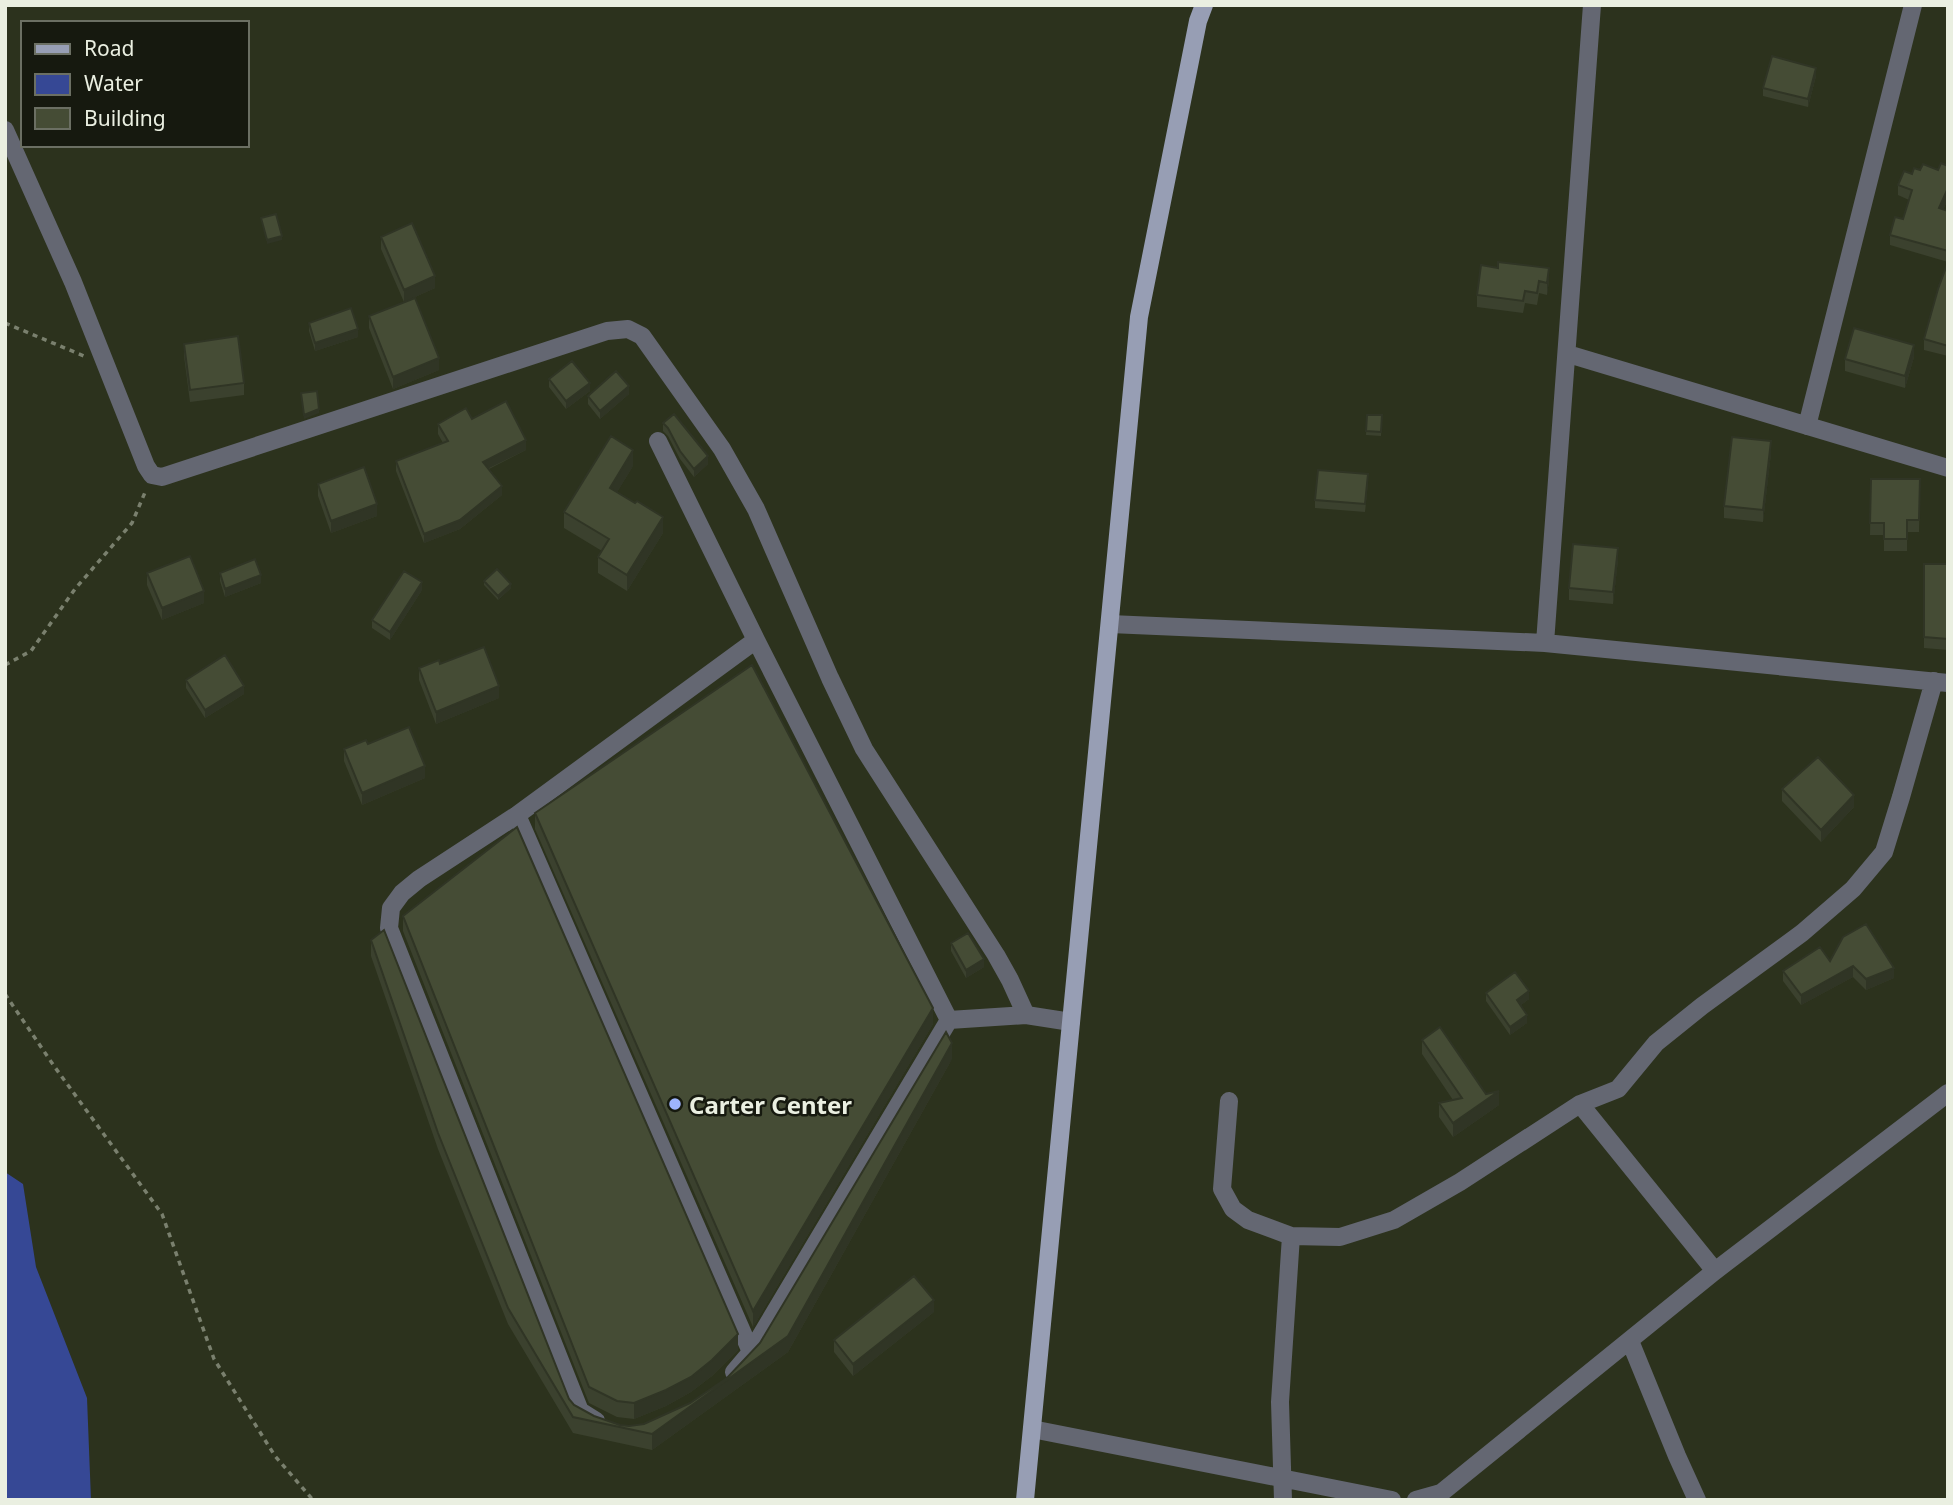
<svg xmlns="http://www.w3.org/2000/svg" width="1953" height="1505" font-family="'Noto Sans',sans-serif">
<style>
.water{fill:#364895}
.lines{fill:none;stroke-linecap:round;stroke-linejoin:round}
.path{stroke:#7a806e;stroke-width:3.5;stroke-dasharray:5 5;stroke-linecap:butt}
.minor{stroke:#646772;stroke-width:18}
.major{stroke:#979eb4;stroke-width:18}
.wall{fill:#3b412e}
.shaded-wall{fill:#303525}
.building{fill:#454c35;stroke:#303525;stroke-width:2}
.poi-dot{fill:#9db4fd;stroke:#16190f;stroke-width:2.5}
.labels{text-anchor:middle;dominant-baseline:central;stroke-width:5;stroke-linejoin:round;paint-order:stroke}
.poi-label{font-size:24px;font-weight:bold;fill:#eaefe1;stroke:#16190f;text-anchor:start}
</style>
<rect width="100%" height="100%" fill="#2c321d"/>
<path class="water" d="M5,1172L23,1184L36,1267L87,1398L91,1500H5Z"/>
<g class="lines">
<path class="path" d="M5,323L84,356
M5,665L31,651L75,589L132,523L146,490
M5,994L54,1066L162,1214L214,1359L275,1456L313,1500"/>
<path class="minor" d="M5,130L73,282L146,466L152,475L162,477L607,331L628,329L642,336L722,449L756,509L830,678L864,749L996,955L1010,980L1026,1015L1071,1022
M1568,354L1948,468
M1807,426L1913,5
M658,441L756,640L949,1020
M1110,624L1545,643L1948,683
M1545,643L1592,5
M517,815L751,1352
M1229,1101L1222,1189L1233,1209L1248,1220L1291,1236L1340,1237L1394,1220L1460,1182L1580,1104L1618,1089L1656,1043L1702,1006L1802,933L1853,889L1884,852L1901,797L1934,681
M1715,1271L1948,1093
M1630,1341L1677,1456L1697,1500
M734,1372L751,1352L949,1020L1026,1015
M596,1421L580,1411L389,928L391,908L402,893L419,879L517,815L756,640
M1032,1429L1392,1500
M1283,1500L1280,1402L1291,1236
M1416,1500L1441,1493L1715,1271L1580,1104"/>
<path class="major" d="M1025,1500L1139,317L1198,21L1204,5"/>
</g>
<path class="wall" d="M1816,76L1808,107L1763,96V88Z
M1948,166V199L1943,210L1948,211V356L1924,350V339L1948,262L1890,245V235L1903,219L1909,200L1898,195V185L1912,174L1920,170H1938Z
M381,237L435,288L404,302L381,249Z
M1498,262L1549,280L1547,295L1539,293L1537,305L1525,303L1523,313L1477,307V295L1498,267Z
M369,316L439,370L393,389L369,328Z
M309,323L358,337L315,351L309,331Z
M184,344L244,383V395L190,402L184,356Z
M1914,357L1905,388L1845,371V359Z
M549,379L590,391L566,409L549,387Z
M629,394L600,419L588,404V396Z
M1367,415H1382L1381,436L1366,435Z
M472,419L526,450L489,469L502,495L460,529L424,543L396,471V461L443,443L438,434V424Z
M663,423L708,464L694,477L680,459L668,436L663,431Z
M1771,453L1763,522L1724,518V506Z
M633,466L617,492L663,533L627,591L598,573V557L602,551L564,528V512Z
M1871,479H1920L1919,532H1907V551H1884V535H1870Z
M1368,482L1365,512L1315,508V500Z
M318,484L377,516L331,533L318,496Z
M1618,560L1613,604L1569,600V588Z
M1924,564H1948V650L1924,648Z
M147,573L204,603L162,620L147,585Z
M220,573L261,583L225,597L220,581Z
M484,581L511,588L498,600L484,585Z
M422,590L390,640L372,628V620Z
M440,664L499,698L436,724L419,680V668Z
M186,680L244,694L205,718L186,688Z
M368,744L425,778L362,805L344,761V749Z
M1782,789L1854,807L1821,842L1782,801Z
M535,813L933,1024L753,1327L535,829Z
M403,916L738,1350L712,1376L691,1392L666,1406L634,1419L617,1417L589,1403L403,931Z
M371,940L569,1399L574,1405L594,1416L620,1425L629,1426L644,1424L690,1403L727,1378L760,1343L952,1059L788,1352L652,1450L573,1433L508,1324L438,1149L371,956Z
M951,943L984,967L966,978L951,951Z
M1830,961L1894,978L1866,990L1853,977L1801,1005L1783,981V971Z
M1486,993L1529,999L1521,1005L1527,1023L1510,1035L1486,1001Z
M1422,1040L1499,1105L1453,1137L1439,1117V1103L1453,1100L1422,1054Z
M934,1312L853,1376L834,1352V1340Z"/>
<path class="shaded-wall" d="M1816,68V76L1808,107V99Z
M1948,188V199L1939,219V208Z
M282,236V240L267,244V240Z
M1549,268V280L1547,295V283Z
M435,276V288L404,302V290Z
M358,329V337L315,351V343Z
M1914,345V357L1905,388V376Z
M439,358V370L393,389V377Z
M590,383V391L566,409V401Z
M629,386V394L600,419V411Z
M319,409V413L304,419V415Z
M526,440V450L483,471V462Z
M1771,441V453L1763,522V510Z
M633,450V466L610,504V488Z
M708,456V464L694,477V469Z
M502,486V495L460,529L424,543V534Z
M377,504V516L331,533V521Z
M663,517V533L627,591V575Z
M1618,548V560L1613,604V592Z
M261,575V583L225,597V589Z
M422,582V590L390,640V632Z
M511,584V588L498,600V596Z
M204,591V603L162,620V608Z
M244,686V694L205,718V710Z
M499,686V698L436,724V712Z
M425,766V778L362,805V793Z
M1854,795V807L1821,842V830Z
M984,959V967L966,978V970Z
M1853,966V977L1801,1005V995Z
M1894,968V978L1866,990V979Z
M1529,991V999L1517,1008V1000Z
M933,1008V1024L753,1327V1311Z
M1527,1015V1023L1510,1035V1027Z
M952,1043V1059L788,1352L652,1450V1434L788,1336Z
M1499,1091V1105L1453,1137V1123Z
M934,1300V1312L853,1376V1364Z
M738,1334V1350L712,1376L691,1392L666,1406L634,1419V1403Z"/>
<path class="building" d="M1772,56L1816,68L1808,99L1763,88Z
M1941,163L1948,166V188L1939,208L1948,211V251L1890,235L1895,217L1903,219L1912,190L1898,185L1904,171L1912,174L1914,168L1920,170L1923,164L1938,170Z
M276,214L282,236L267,240L261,218Z
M412,223L435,276L404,290L381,237Z
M1498,262L1549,268L1547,283L1539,281L1537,293L1525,291L1523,301L1477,295L1481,265L1498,268Z
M1948,262V346L1924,339L1938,289Z
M415,298L439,358L393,377L369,316Z
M351,308L358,329L315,343L309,323Z
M1854,328L1914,345L1905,376L1845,359Z
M238,336L244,383L190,390L184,344Z
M572,361L590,383L566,401L549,379Z
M616,371L629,386L600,411L588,396Z
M317,391L319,409L304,415L301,393Z
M506,401L526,440L483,462L502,486L460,520L424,534L396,461L448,441L438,424L466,408L472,419Z
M674,414L708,456L694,469L680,451L668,428L663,423Z
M1367,415H1382L1381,432L1366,431Z
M611,436L633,450L610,488L635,503L637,501L663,517L627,575L598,557L609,539L564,512Z
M1732,437L1771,441L1763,510L1724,506Z
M364,467L377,504L331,521L318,484Z
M1318,470L1368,474L1365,504L1315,500Z
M1871,479H1920L1919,520H1907V539H1884V523H1870Z
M1573,544L1618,548L1613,592L1569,588Z
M190,556L204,591L162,608L147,573Z
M255,559L261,575L225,589L220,573Z
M1924,564H1948V639L1924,637Z
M497,569L511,584L498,596L484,581Z
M404,571L422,582L390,632L372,620Z
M484,647L499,686L436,712L419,668L439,660L440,664Z
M225,655L244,686L205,710L186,680Z
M752,665L933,1008L753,1311L535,813Z
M409,727L425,766L362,793L344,749L366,740L368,744Z
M1818,757L1854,795L1821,830L1782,789Z
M517,827L738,1334L712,1360L691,1377L666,1390L634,1403L617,1401L589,1387L403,916Z
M1866,924L1894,968L1866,979L1853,966L1801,995L1783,971L1820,947L1830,961L1843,937Z
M384,930L569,1399L574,1405L594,1416L620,1425L629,1426L644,1424L690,1403L727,1378L760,1343L946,1032L952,1043L788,1336L652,1434L573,1417L508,1308L438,1133L371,940Z
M968,933L984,959L966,970L951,943Z
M1515,972L1529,991L1517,1000L1527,1015L1510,1027L1486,993Z
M1440,1027L1486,1094L1499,1091L1453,1123L1439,1103L1462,1098L1422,1040Z
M914,1276L934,1300L853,1364L834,1340Z"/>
<circle class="poi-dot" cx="675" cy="1104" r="7"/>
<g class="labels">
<g class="poi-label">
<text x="689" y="1104">Carter Center</text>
</g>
</g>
<rect width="1953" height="1505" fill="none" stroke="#eaefe1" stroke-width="14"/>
<rect x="21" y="21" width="228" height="126" fill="#16190f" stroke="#6b6f63" stroke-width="2"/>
<rect x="35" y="44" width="35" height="10" fill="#979eb4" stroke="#6b6f63" stroke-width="2"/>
<text x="84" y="56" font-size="21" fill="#eaefe1">Road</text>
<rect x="35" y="74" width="35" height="21" fill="#364895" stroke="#6b6f63" stroke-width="2"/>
<text x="84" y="91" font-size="21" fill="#eaefe1">Water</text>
<rect x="35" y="108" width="35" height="21" fill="#454c35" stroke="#6b6f63" stroke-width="2"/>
<text x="84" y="126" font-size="21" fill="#eaefe1">Building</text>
</svg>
